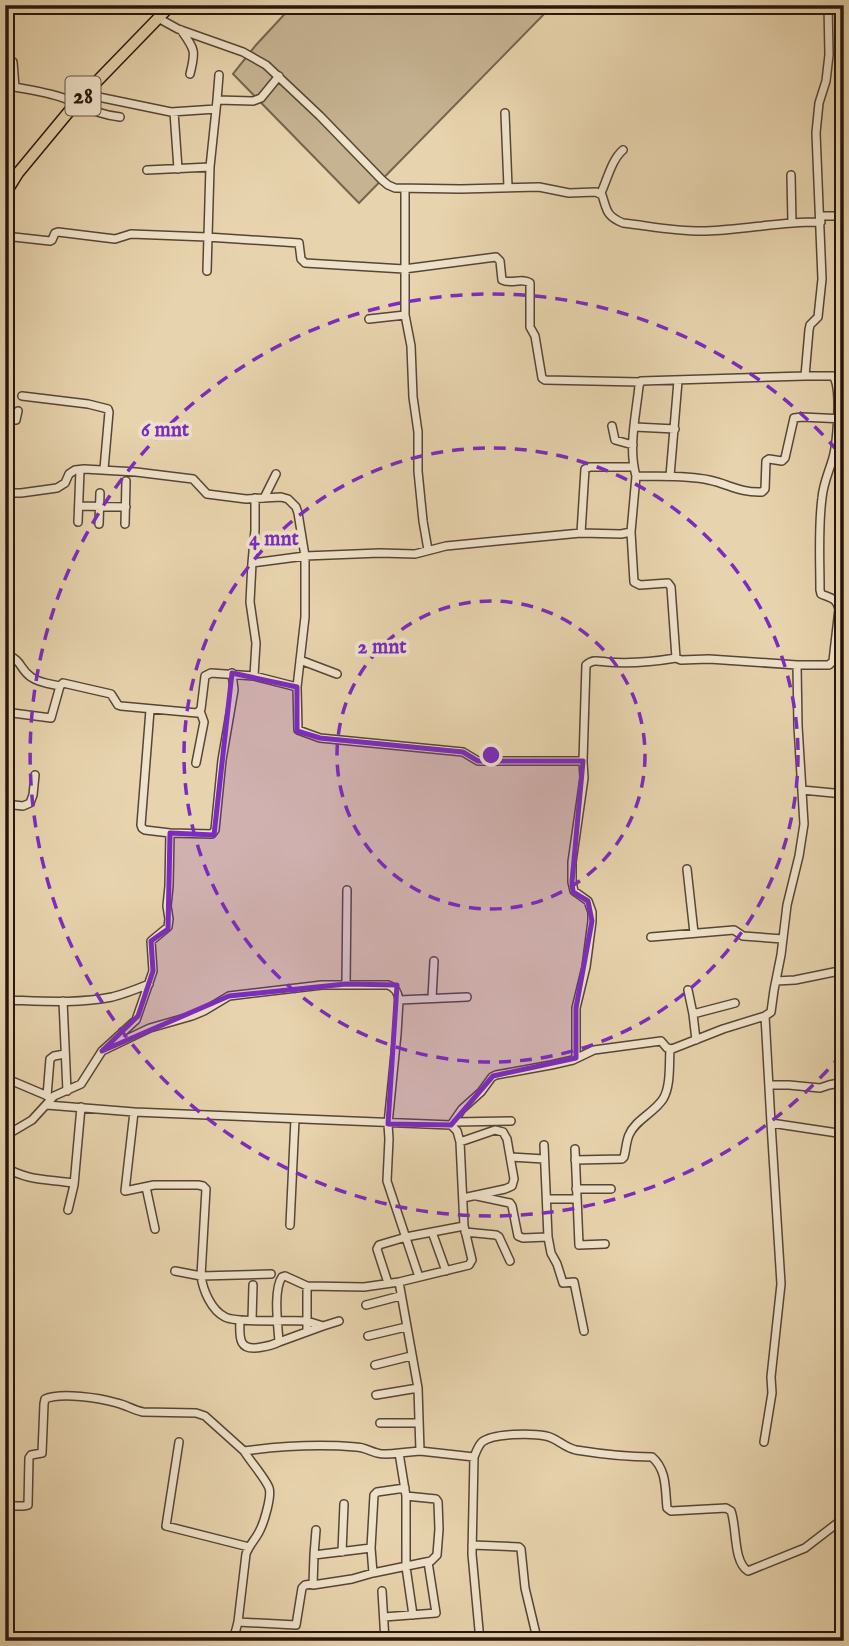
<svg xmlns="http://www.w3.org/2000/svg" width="849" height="1646" font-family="'IM FELL English',serif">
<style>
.green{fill:#c6b392;stroke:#766450;stroke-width:2}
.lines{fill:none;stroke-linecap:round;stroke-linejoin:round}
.minor-casing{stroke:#574535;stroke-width:10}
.trunk-casing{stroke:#27160d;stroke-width:13}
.minor{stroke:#efe2ca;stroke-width:7}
.trunk{stroke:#e7d3ad;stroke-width:10}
.marked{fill:#7b2cbf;fill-opacity:0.2;stroke:#7b2cbf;stroke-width:5;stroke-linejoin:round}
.ring{fill:none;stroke:#7b2cbf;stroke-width:3.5;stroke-dasharray:12 9}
.labels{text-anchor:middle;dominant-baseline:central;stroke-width:7;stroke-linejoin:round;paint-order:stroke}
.shield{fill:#efe2ca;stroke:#635346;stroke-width:2}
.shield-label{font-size:23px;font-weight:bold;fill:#27160d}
.centre{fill:#7b2cbf;stroke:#efe2ca;stroke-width:3.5}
.ring-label{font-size:21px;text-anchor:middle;font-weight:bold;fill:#7b2cbf;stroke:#efe2ca;stroke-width:7;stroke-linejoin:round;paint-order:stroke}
</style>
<rect width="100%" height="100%" fill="#e7d3ad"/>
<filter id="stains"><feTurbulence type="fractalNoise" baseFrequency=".00286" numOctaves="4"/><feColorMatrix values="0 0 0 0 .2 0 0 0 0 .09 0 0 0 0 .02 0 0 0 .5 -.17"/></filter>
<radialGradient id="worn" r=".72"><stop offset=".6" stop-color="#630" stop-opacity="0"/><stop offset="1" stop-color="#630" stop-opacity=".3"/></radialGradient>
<path class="green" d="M293,5H553L359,203L233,74L256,45Z"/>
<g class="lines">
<defs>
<path id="minor" d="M158,18L178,29L243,52L266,65L320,116L382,180L388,185L395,188L461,189L539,187L569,193L596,192L602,195C607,210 606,216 623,223C650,226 678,232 706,231C744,230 782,221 821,222
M181,30C195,50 196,50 190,74
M5,60L13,62L15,87C36,91 57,94 76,103C92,110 102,115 120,117
M84,94L171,112L216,109
M217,100L219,75
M174,112L178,169
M505,113L508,187
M147,170L210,167
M791,175L792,223
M405,189V315L411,346L413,397L418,432V471L423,521L428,550
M601,193C607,180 612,159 623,150
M820,216H844
M5,236L50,241L52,240L55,233L58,232L115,239L131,234L207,237L299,243L301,259L305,263L404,269L496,257L500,261L502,280C511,285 521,277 530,283V327L535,336L542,378L545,380L640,382
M207,271L210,167L217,100L253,101L261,98L279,76
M369,319L405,315
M22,396L88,404L108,409L109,412L104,469
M5,419L16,420L18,411
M612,426L615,440L633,445
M635,427L675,429
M636,476C628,448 636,415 639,386L641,381L805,376
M670,476L678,381
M5,493H21L57,488L65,483L69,474L75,470L84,469L136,472L193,479L207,494L246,499L281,497L288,499L296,507L298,513L305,556V617L297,687L254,676L211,673L205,676L201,709L197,713L121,706L118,705L111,694L63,683L60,686L51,718L5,712
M264,498L276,474
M79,506L126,507
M78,522L80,470
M99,524L100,493
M125,524L126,481
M631,532L634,582L640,585L668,583L671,587L676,658L681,660L709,659L797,665H829L833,661L839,609C837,598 830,598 821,594L820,590C820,560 818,528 822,498C823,485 828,474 832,461C837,446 842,388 833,376H805L809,330L810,325L818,317L822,279L816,133L819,103L826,81L829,55L828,5
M581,533L585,469L590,467H634
M252,563L255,530V498
M5,654C23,660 19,669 31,677C39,683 51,684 60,686
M300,660L337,674
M254,676L256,643L250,602L252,563L305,556L380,553L415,554L446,546L581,533L621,534L631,532L636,476C661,477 685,475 709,480C729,484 739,493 762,492L765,489L766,461L769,459L782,461L785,458L794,418L802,417L844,419
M297,687L298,730L320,738L463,752L478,761H583L584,778L572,862V882L574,891L588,901L592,912V921L586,967L576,1008V1058
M583,761L586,665C593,659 598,661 607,662C631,664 652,662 676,658
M196,763L204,722L200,711
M802,790L844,794
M5,804L23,806L30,803L33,795L35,775
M170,833L212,834L215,830L222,760L234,690L232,673
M687,869L694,933
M651,937L734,930L743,936L783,939
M776,981L795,980L844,970
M346,984L347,890
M688,990L693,1014
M432,998L434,961
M5,1000C40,1001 77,1004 112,997C124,994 137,989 149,984
M399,1000L467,997
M63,1001L67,1091
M765,1016L771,1123L844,1134
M696,1040L693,1014L735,1003
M102,1051L150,1028L192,1016L204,1011L229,996L237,995L322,985H388C396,988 398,993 399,1000L397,1034L388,1124L389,1139L387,1181L419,1277
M5,1078L50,1097
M769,1085H789L820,1088L829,1085L844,1082
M47,1096L50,1059L54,1056L65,1054
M47,1105L134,1112L451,1125L457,1131L460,1142L464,1226L472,1260L469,1265L399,1282L364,1287L307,1286L285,1276L282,1277C273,1290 278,1326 279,1342C273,1345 269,1346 262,1347C239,1352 239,1339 240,1320
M134,1112L125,1191L154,1185H198L203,1186L206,1189L201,1276C203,1290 211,1310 225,1317C235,1323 291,1320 307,1321V1331
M455,1122L511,1121
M451,1125L462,1109L481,1092L492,1077L496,1075L551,1065L573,1060L594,1050L661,1041L667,1048L672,1049L723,1029L765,1016L771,1012L774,990L781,955L787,905L799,856L804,824L798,726L797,665
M5,1136L32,1120L54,1096L81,1084L102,1051L136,1020L153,971L151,941L168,927L169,919L167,906L169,886L170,833L145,830L142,828L141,825L150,710
M460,1142L495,1130L503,1132L507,1139L514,1179L512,1186L505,1189L463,1198
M544,1145L548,1237L551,1253L557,1264L563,1283L574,1282L584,1331
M575,1149L579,1245L605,1244
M511,1157L544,1159
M575,1160L622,1159L624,1157C626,1150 626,1142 629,1135C635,1120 654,1113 663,1099C671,1086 669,1064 670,1049
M5,1167C27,1181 49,1179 73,1183
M146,1187L155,1229
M576,1189H611
M477,1196L510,1203L512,1206L518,1236L523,1238L548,1237
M547,1199H577
M68,1210L74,1185L81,1107
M290,1225L295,1119
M432,1232L446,1271
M465,1232L496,1235L499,1237L510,1261
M175,1271L201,1276L271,1274
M399,1282L418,1388L420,1451L474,1457C476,1452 478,1446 482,1442C493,1433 532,1433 546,1436C557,1438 563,1447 576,1450C601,1454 626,1457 652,1457C667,1470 665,1489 667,1508L671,1511L726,1508L731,1511C737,1527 733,1562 748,1571L805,1548L844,1518
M388,1283L377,1249L379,1245L406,1237L464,1226
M307,1286V1321L323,1326L339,1321
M366,1305L400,1296
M252,1320L253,1285
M368,1336L406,1327
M279,1342L323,1326
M375,1365L411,1356
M376,1395L418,1388
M380,1423H419
M179,1442L166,1526L249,1547
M764,1442L772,1393L771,1377L781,1284L771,1123
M474,1457L472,1554L480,1641
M5,1506H23L28,1505L29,1458L31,1455L42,1453L44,1404L45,1399C61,1392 100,1398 117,1403C126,1405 133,1410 143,1412L196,1413L205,1416L244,1451C281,1446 318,1444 356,1447C364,1447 369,1451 377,1453C384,1455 392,1454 399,1453
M316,1530L314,1555L313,1585L352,1579L373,1573L371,1548L374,1495L377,1492L405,1488
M472,1545L519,1547L521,1549L525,1588L536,1634L541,1636L574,1641
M342,1552L344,1504
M314,1555L371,1548
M373,1573L431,1561L437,1555L439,1529L438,1502L436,1499L406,1496
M382,1591L385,1641
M413,1615L406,1567V1496L399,1453L420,1451
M384,1617L436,1613L428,1562
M238,1622L296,1625L302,1588L305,1585L312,1584
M233,1641L238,1622L246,1554C249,1545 256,1539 260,1530C264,1522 272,1496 269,1488C266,1479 250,1461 244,1451"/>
<path id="trunk" d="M5,194L18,173L76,103L171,5"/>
</defs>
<use href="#minor" class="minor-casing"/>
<use href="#trunk" class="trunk-casing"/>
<use href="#minor" class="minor"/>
<use href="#trunk" class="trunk"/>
</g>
<path class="marked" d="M232,673L297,687V731L320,738L463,752L478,761H583L572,882L573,892L588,901L592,921L576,1008V1058L493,1076L451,1125L388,1124L397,985L346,984L229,996L102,1051L138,1016L153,971L151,941L168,929L170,833L214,835Z"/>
<g class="ring">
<circle cx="491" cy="755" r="154"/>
<circle cx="491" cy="755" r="307"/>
<path d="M842 1054A461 461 0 1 1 842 456"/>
</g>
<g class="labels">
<rect class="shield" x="65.5" y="76.5" width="35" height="39" rx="5"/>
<g class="shield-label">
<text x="83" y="96">28</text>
</g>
</g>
<circle cx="491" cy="755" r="10" class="centre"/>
<g class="ring-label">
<text x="165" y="436">6 mnt</text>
<text x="274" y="545">4 mnt</text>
<text x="382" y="653">2 mnt</text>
</g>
<rect width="849" height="1646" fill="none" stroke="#e7d3ad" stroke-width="28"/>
<rect x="7" y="7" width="835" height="1632" fill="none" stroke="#27160d" stroke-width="3.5"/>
<rect x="14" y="14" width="821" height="1618" fill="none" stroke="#27160d" stroke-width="2"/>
<rect width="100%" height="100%" filter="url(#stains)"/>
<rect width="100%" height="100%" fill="url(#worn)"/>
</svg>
